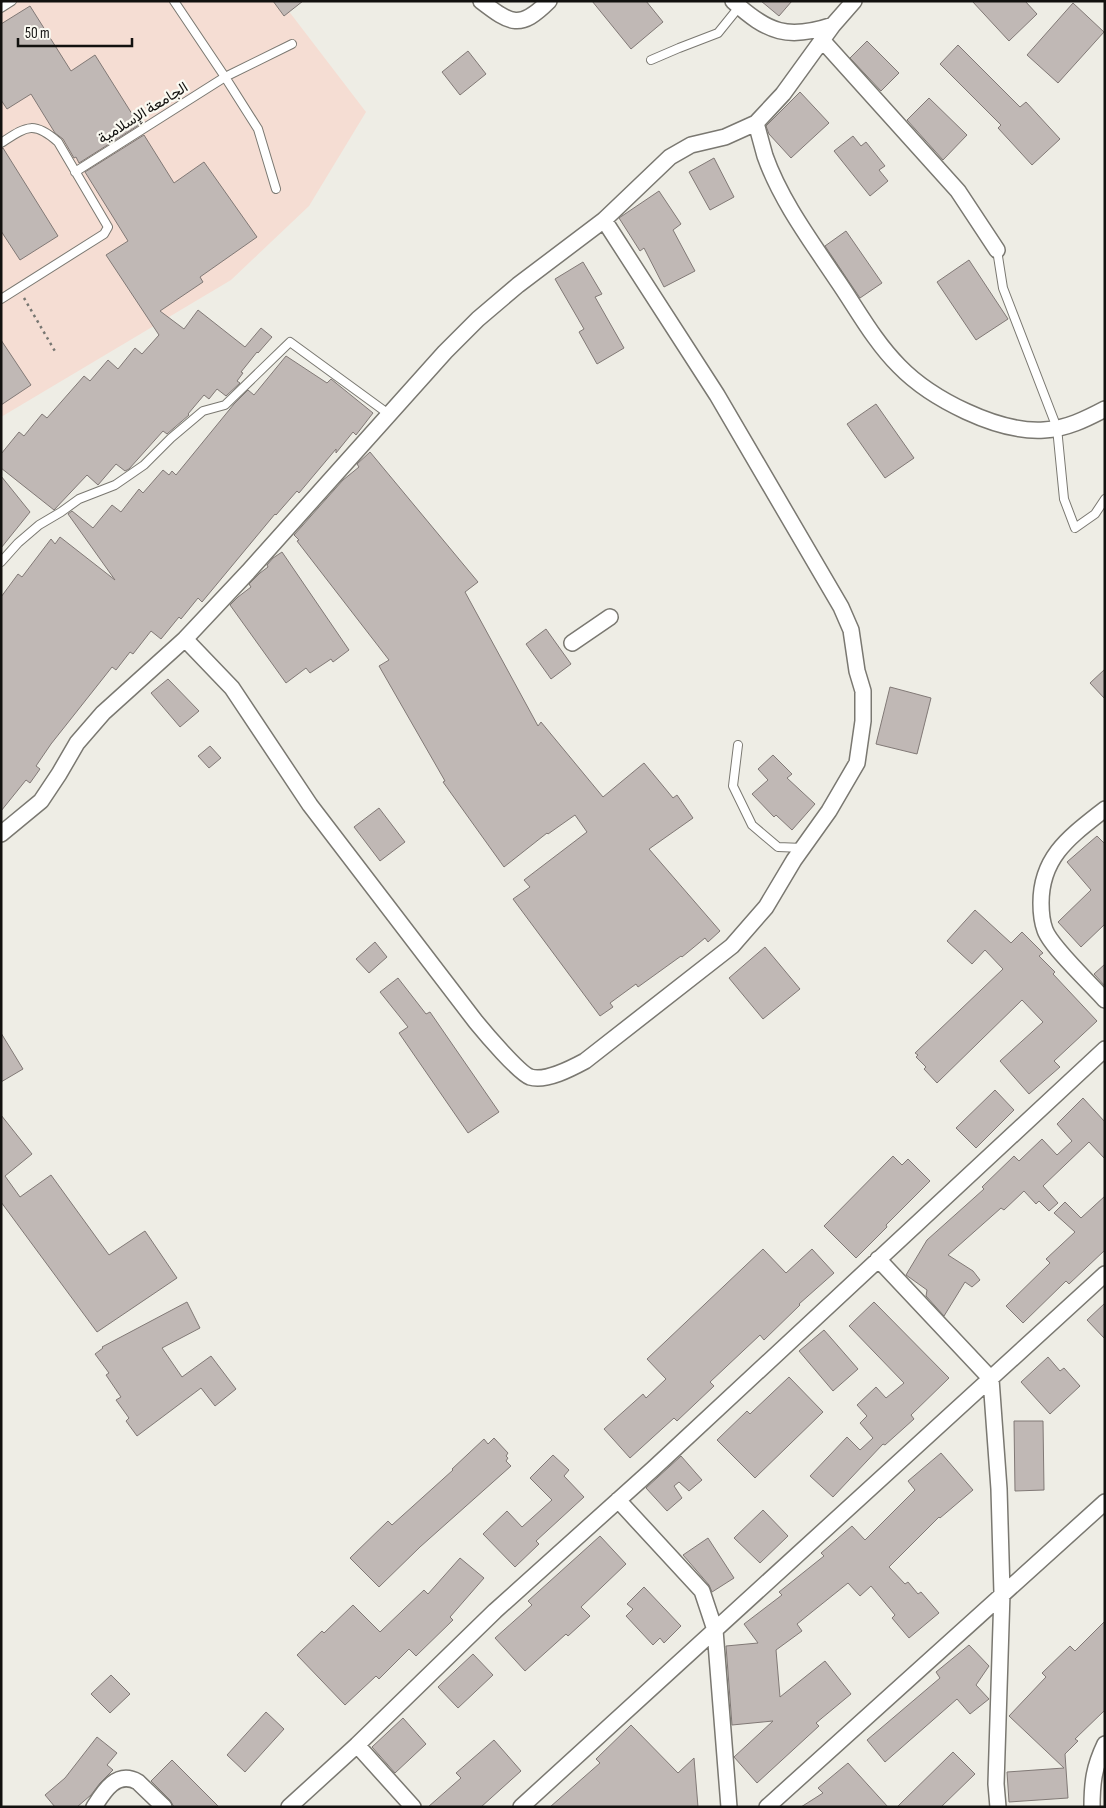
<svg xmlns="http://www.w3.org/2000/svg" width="1106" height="1808" font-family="'Sofia Sans Condensed',Vazirmatn,sans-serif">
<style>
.education{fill:#f5ddd3}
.building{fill:#c0b8b5;stroke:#817976}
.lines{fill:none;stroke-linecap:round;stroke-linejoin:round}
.service-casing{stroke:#7a7871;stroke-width:10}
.minor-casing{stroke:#7a7871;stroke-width:18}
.path{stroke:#777671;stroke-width:2.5;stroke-dasharray:2.5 4;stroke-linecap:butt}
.service{stroke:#fff;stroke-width:8}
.minor{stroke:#fff;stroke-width:15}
.labels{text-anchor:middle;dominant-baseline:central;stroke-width:4.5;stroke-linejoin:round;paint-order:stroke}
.street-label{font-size:15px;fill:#12110f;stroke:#fbfaf2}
</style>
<rect width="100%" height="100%" fill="#eeede5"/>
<path class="education" d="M1,1H281L366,112L309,206L231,280L1,417Z"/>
<path class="building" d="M273,1H303L284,16Z
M592,1H646L663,22L631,49Z
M761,1H792L779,16Z
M972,1H1025L1037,14L1009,41Z
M1073,3L1104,32L1058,83L1027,55Z
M30,6L71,71L95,55L139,125L79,163L76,157L74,158L63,139L55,133L31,94L7,109L1,100V24Z
M867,41L899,73L881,91L850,58Z
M958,45L1020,107L1026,102L1060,139L1032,165L998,128L1001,125L940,64Z
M468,51L486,74L460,95L442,72Z
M800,92L829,123L791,158L769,134L766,126Z
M929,98L967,135L943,160L907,120Z
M144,135L174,183L204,162L257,237L200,277L203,282L160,311L184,329L198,310L245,347L261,328L272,337L258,353L257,352L241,372L243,373L237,381L240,383L226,396L217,389L209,399L204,395L188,414L189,415L167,434L163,431L129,469L125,471L116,464L98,485L87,475L54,510L1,468V454L19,432L24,436L42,414L47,418L84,376L90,381L108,360L118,369L135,348L142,354L159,335L106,255L128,241L85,172Z
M853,136L861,146L866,142L885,166L879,170L888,181L870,196L834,151Z
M3,148L58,236L20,260L1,231V149Z
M714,158L734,197L710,210L689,172Z
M659,191L681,224L673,230L695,271L664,287L644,248L640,251L619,218Z
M846,231L882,283L860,298L825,246Z
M969,260L1008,319L976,340L937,282Z
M583,262L602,294L595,297L624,348L597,364L579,332L584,329L555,279Z
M1,340L31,385L1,405Z
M286,356L327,383L331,379L373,413L356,435L353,432L336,453V449L299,493L297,491L276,515L275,514L202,602L198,598L181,619L179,617L161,639L151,631L133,654L130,652L116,670L112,667L51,744L36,766L40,769L30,783L26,780L1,811V597L18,574L22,577L51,539L55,544L60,537L115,580L68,514L72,511L93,528L112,505L121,512L139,489L143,493L163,470L169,475L172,471L176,475L234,404L248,390L254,395Z
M876,404L914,458L885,478L847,424Z
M370,452L478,582L465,592L538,726L541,722L603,797L644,763L673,798L677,795L693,818L649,849L720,931L708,942L705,938L682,957L681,956L638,987L636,984L610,1003L613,1007L600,1016L513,899L530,887L524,880L587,832L575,815L548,834L547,833L504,867L443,782L445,781L379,666L389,660L297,541L299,540L294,535L343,480L359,467L357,464Z
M1,476L30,512L1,548Z
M282,552L349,650L333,662L331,659L310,673L306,668L286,683L230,605L238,597L251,587L249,584L260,573L268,567L267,565L273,558Z
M546,629L571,664L551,679L526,644Z
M1105,669V699L1090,683Z
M168,679L199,711L180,727L151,693Z
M890,687L931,698L917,754L876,744Z
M210,746L221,758L209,768L198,756Z
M773,755L792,774L787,778L815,804L792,830L776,815L774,817L752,794L768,780L758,769Z
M379,808L405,842L380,861L354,827Z
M1097,836L1105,844V924L1081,947L1058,922L1091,890L1067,862Z
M975,910L1011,943L1022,932L1043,953L1039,956L1055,972L1053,974L1097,1021L1054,1061L1060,1067L1029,1094L1000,1061L1043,1022L1022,1000L937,1083L924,1069L926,1067L916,1057L918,1055L915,1053L1003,969L985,950L972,964L947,941Z
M375,942L387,957L369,973L356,959Z
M765,947L800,989L763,1019L729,978Z
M1105,964V986L1094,974Z
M398,978L426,1014L430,1012L499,1112L468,1133L399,1033L408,1027L380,992Z
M1,1033L23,1069L1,1082Z
M995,1090L1014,1110L976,1148L956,1128Z
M1083,1098L1105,1122V1159L1089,1142L1043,1186L1058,1203L1049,1211L1039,1201L1036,1204L1024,1191L1004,1210L1001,1208L948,1255L973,1271L980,1280L972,1287L965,1282L944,1316L926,1296L927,1290L906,1275L927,1240L984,1189L982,1187L1014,1156L1019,1161L1042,1139L1057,1155L1072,1141L1057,1124Z
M1,1115L32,1154L5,1176L20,1197L51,1175L109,1255L145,1231L177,1278L97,1332L1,1202Z
M893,1156L902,1165L908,1159L930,1181L886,1225L887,1227L856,1258L824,1226Z
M1105,1196V1250L1069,1284L1066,1281L1023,1323L1006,1306L1050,1263L1046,1259L1075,1232L1054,1213L1065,1202L1081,1218Z
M763,1249L786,1273L812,1249L834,1273L799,1304L800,1305L764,1340L760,1335L710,1382L714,1386L677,1421L674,1418L630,1458L604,1429L643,1394L646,1398L666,1379L647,1359Z
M187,1302L200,1328L162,1348L182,1377L211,1356L236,1389L215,1406L201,1388L137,1436L126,1421L129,1418L116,1400L121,1397L106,1375L109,1373L95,1354L103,1348L102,1347Z
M874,1302L949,1378L911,1415L914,1419L885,1445L883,1444L833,1497L810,1476L847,1437L860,1450L873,1438L860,1423L867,1416L857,1405L876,1387L886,1398L904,1383L849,1326Z
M1105,1303V1339L1087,1320Z
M824,1330L858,1369L833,1391L799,1351Z
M1048,1357L1060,1371L1064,1368L1080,1386L1050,1414L1021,1382Z
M789,1377L823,1412L755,1478L717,1440L747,1411L750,1414Z
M1014,1421H1043L1044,1490L1015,1491Z
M494,1438L508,1453L506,1456L508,1458L506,1461L511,1466L420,1547L379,1587L350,1558L388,1521L392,1525L453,1470L452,1469L484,1439L488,1444Z
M941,1453L973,1490L940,1518L939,1517L889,1567L905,1584L908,1582L918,1594L921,1592L939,1613L909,1638L892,1618L895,1615L871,1586L860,1596L848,1583L797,1624L802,1631L776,1650L780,1697L825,1661L851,1694L816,1723L819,1726L757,1783L734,1757L773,1721L732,1725L726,1646L758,1643L744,1624L782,1595L779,1592L824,1556L821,1553L852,1526L865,1540L915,1490L908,1481Z
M553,1455L569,1470L564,1476L584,1497L536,1541L539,1544L515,1567L483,1534L507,1511L522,1527L552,1500L530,1478Z
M681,1456L702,1480L689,1491L679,1482L674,1486L682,1498L667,1511L646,1488Z
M763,1510L788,1536L760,1563L734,1538Z
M600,1536L626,1564L581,1607L590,1616L568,1636L566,1634L525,1671L495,1638L532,1605L528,1601Z
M708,1538L734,1578L712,1592L709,1585L683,1555Z
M460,1558L484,1578L450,1617L453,1620L416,1656L409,1649L379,1679L376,1676L345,1705L297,1655L322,1631L324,1633L353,1605L380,1632L424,1590L428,1594Z
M644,1587L681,1626L664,1643L660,1638L653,1645L626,1616L633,1609L627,1604Z
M1105,1621V1710L1075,1739L1078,1741L1065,1754L1068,1798L1009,1802L1007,1772L1064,1768L1009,1716L1046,1677L1042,1673L1070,1646L1075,1651Z
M969,1645L989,1666L976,1685L989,1699L970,1714L957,1699L885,1762L867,1740L940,1678L936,1672Z
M473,1654L493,1675L458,1708L438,1687Z
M111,1675L130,1694L110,1713L91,1694Z
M266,1712L284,1729L245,1772L227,1755Z
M403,1718L426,1744L395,1773L372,1747Z
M631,1725L678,1773L694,1758L698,1807H550L600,1763L596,1759Z
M97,1737L117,1753L107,1765L113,1770L100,1783L91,1795L77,1807H55L45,1795L65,1778Z
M494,1740L521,1771L481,1807H428L461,1778L456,1773Z
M953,1752L975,1774L941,1807H897Z
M172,1760L219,1807H174L170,1800L151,1781Z
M848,1763L888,1807H801L823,1793L818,1788Z"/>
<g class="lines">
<defs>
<path id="service" d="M174,1L225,77L258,129L276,189
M1,8L12,1
M651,60L679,48L718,33L739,7
M1,143C26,127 33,120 58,142L108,227L104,234L1,299
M75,172L225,77L292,44
M997,250L1003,288L1057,428L1064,499L1075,528L1095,514L1105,499
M1,562L18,543L39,525L61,512L79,499L115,485L144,465L171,438L203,411L225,405L290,342L390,415
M738,745L733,786L752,825L778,847L803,848"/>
<path id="minor" d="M481,1C511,24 520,30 549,1
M733,1C768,33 788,40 833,25
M822,40L958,191L997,250
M756,123C759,134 762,145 765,156C781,201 811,241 837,280C857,309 874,341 899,366C931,399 998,433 1044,430C1066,429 1086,419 1105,409
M185,639L232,688L310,805L476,1022C485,1033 519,1073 530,1077C546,1082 572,1068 585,1061L732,946L766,907L794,860L829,811L857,763L863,721V691L857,671L851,630L841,607L717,395L604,220
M572,643L610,617
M1105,809C1071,836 1041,856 1041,903C1041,912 1042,922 1045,930C1051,947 1091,984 1105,1000
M1,834L41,801L59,774L77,743L103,713L185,639L248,572L445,352L478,319L518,285L604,220L670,157L691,145L725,137L756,123L783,94L833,25L854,1
M878,1259L991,1379L999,1489L1002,1593L996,1784L998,1807
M618,1500L702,1591L715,1630L729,1807
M357,1745L413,1807
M94,1807C104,1791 117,1770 138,1782L164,1807
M289,1807L357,1745L495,1611L654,1468L1105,1049
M521,1807L1105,1274
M767,1807L1105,1502
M1092,1807C1092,1782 1094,1767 1105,1744"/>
</defs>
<use href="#service" class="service-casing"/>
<use href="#minor" class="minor-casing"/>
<path class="path" d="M24,298L56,353"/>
<use href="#service" class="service"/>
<use href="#minor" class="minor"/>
</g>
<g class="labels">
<g class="street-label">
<text transform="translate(143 113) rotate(-32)">الجامعة الإسلامية</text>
</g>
</g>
<rect width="1106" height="1808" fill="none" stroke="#12110f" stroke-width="5"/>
<path d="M18 38v8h114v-8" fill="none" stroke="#12110f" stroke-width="2.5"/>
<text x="25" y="38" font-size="15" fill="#12110f" stroke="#fbfaf2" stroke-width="4" paint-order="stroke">50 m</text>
</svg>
